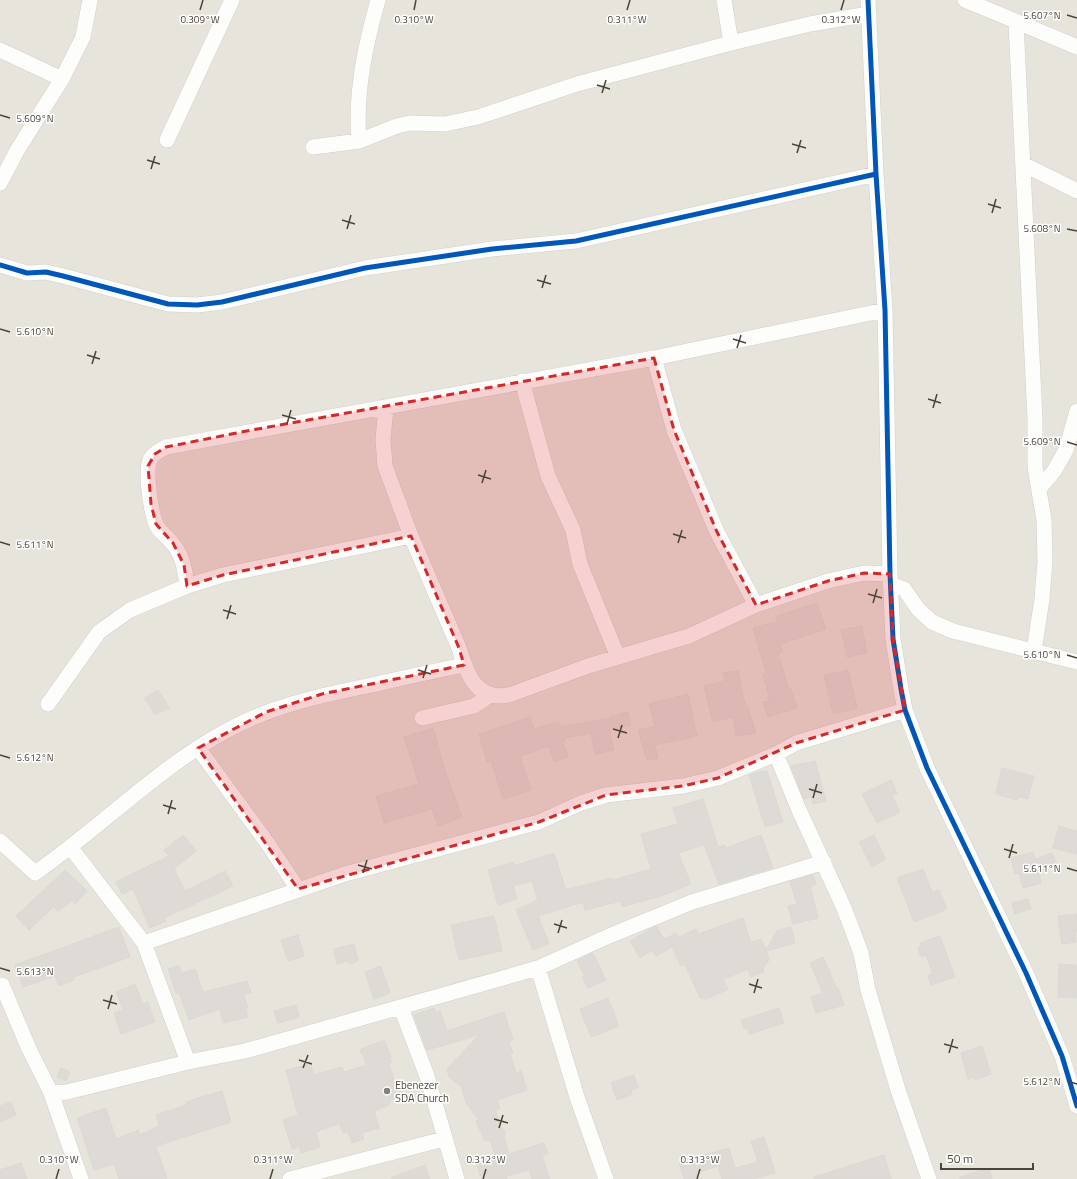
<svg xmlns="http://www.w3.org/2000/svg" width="1077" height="1179" font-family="'Titillium Web',sans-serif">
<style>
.residential{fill:#e7e4dc}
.building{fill:#dedbd6;stroke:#dcd9d4}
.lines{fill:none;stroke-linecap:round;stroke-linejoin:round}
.minor-casing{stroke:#d2d0cb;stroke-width:16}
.minor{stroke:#fdfdfc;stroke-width:15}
.cycleway-casing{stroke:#fff;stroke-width:8}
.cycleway{stroke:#0057b8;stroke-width:5}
.marked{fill:#d62828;fill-opacity:0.2;stroke:#d62828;stroke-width:3;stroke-dasharray:8 5;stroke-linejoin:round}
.ticks{fill:none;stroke:#4b4439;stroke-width:1.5}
.poi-dot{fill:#868178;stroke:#fff;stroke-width:1.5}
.labels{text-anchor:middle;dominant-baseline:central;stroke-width:3;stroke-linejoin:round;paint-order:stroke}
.poi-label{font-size:11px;fill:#4b4439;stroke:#fff;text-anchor:start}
.ticks-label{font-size:10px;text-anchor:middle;fill:#4b4439;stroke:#fff;stroke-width:3;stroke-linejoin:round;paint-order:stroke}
</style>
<rect width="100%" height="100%" fill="#f4f2ee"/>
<path class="residential" d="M0,0H1077V1179H0Z"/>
<path class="building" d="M817,603L826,629L780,644L782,652L778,653L789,690L791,689L797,708L768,717L763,702L769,701L768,697L769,696L763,674L766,673L753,628L778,621L776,616Z
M862,626L867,653L847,657L841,630Z
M848,670L857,708L833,714L824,675Z
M738,671L745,705H747L756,733L736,736L733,717L713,722L704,686L725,681L723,673Z
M158,690L169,708L155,715L145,698Z
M688,694L697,736L655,745L658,758L647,760L638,730L655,726L649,704Z
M628,712L631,725L609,730L614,750L595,754L591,733L564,738L565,741L563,742L568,757L554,762L549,746L520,756L531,790L503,799L491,761L487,762L479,734L530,717L534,729L558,722L560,727L611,718V716Z
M433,728L446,773L462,817L438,826L432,809L384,823L376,796L419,784L404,737Z
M815,761L826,801L813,804L811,797L804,799L791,766Z
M1002,768L1034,776L1028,799L1018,797L1017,800L996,794Z
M763,771H767L783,822L765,827L749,775Z
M891,780L897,793L892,796L900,812L877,823L862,794Z
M703,799L718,847L725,845L726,848L761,835L773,868L719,884L704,845L678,853L691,884L661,896L622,907L621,901L585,910L583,902L538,916L549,943L533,950L516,910L538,900L532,881L513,886L517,899L498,905L488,870L513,862L514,866L554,853L566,890L612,878L613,880L651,869L641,834L678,824L673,808Z
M1059,826L1077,831V854L1053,848Z
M183,835L196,851L174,869L185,891L225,871L233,886L164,918L166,921L150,928L133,889L122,894L116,882L169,856L164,850Z
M874,835L886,859L872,867L859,842Z
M1033,852L1035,860L1052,853L1057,865L1039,872L1041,883L1023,888L1019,873L1015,874L1011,858Z
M923,869L932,892L939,890L947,909L914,922L897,878Z
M65,870L87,891L75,904L72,901L58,911L54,906L29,930L16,916Z
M813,875L816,884L810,886L818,918L793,924L788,906L797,904L790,882Z
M1028,899L1031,909L1015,914L1012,903Z
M1077,914V932H1075L1076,942L1062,944L1058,916Z
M494,916L502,951L459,960L451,925Z
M743,918L751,943L761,939L766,950L778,930L791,927L795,943L766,951L769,960L763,968L764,972L751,977L748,969L723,979L728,989L707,999L700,998L685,964L681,966L672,947L656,956L653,950L640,958L630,941L656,926L664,939L677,933L679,937L696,929L699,934Z
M119,927L130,957L73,977L74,980L59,986L55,976L23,987L15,965Z
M298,935L304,956L288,961L281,940Z
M940,936L955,977L931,985L928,976L933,974L926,955L921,957L918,948L922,947L920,943Z
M354,944L358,961L349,964L348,961L337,964L334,949Z
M593,953L606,980L588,988L582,977H585L577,961Z
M823,957L837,989L838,988L844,1005L816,1013L811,997L823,993L810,963Z
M1059,964L1076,965L1077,998L1058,997Z
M179,966L182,973L195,969L203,992L247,981L251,992L244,994L248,1008L246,1009L248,1017L223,1023L220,1009L189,1020L179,993H176L168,969Z
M381,966L390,993L374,999L365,972Z
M135,984L143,1004L148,1002L155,1022L121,1034L114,1013L123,1010L116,992Z
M608,998L619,1026L591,1037L580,1009Z
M296,1005L299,1017L278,1023L274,1011Z
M434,1008L436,1013L440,1011L447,1031L504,1012L513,1040L509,1041L513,1053L510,1054L516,1073L521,1071L527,1090L497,1100L500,1109L496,1110L499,1125L505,1131L504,1137L509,1154L544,1143L548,1154L542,1156L550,1179H532L529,1170L506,1176L507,1179H485L484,1175L480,1176L477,1164L496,1158L490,1140L485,1141L476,1121L479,1120L466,1103L461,1086L450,1078L447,1071L449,1067L479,1035L427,1050L414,1015Z
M779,1008L784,1023L749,1034L748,1029L744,1028L741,1020Z
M384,1040L391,1057L390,1058L392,1062L389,1064L396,1086L401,1084L404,1095L390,1100L389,1105L374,1111L379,1128L362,1133L364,1139L352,1143L348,1132L343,1133L339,1123L316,1132L320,1147L301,1153L299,1146L292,1149L283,1120L298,1115L286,1070L310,1064L314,1075L342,1067L344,1072L367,1065L360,1050Z
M982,1046L991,1074L975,1080L974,1077L968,1079L961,1053Z
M61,1068L70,1072L66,1081L57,1077Z
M634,1075L638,1088L631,1090L632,1094L617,1100L611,1083Z
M222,1091L231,1122L156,1146L167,1179H119L114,1164L94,1170L77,1118L106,1108L116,1139L138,1130L140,1135L159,1126L156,1115L187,1105L186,1102Z
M11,1102L16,1115L0,1122V1106Z
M764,1137L775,1173L753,1179H722L718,1166L696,1173L698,1179H684L679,1162L729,1148L735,1168L758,1162L751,1141Z
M884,1155L891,1179H814V1177Z
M21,1163L27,1179H0V1170Z
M425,1165L430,1179H391V1178Z
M989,1168L992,1179H960V1177Z"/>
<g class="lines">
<defs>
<path id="minor" d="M724,0L731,43
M868,0L876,174L885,310L890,574L893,639L901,689L905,710L927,768L1026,973L1062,1056L1077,1106
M965,0L1077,47
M1016,22L1035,419V467L1044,520L1045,561L1042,599L1034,651
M0,50L62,79
M167,140L232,0
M359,141C355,92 365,47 378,0
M313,147L359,141L397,126L410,123L445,124L478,117L577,84L731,43L810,24L869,14
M1023,164L1077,191
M0,183L18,149L62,79L83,37L90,0
M0,265L27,273L46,272L63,276L168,304L197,305L222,302L365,268L492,249L576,241L876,174
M654,358L674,430L717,532L756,605
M522,381L548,476L573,530L580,564L618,657
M386,407L383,440L385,466L411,536L459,648C467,674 476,701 509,695L588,666L689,636L756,605L828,581L864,573L890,574
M1039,489L1054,471L1066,450L1077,411
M890,584L904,589L918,609L932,622L953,631L1077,662
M187,586C185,570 183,555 172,543C167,536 159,532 156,524C151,512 144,469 151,458C154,453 161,450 166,447L654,358L885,310
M48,704L99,632L130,610L187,586L223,575L411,536
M422,718L474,706L490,695
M198,748L268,844L298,889
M776,754L799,810L844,908L861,953L868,990L898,1090L929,1179
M0,841L35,873C100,828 156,769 226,731C271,706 322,695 372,685C403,678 433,671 464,665
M71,848L144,943L188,1062
M144,943L345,874L539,822L581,803L606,795L683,786L718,778L776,754L796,743L905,710
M538,968L577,1097L606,1179
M0,985H2L29,1049L51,1093L81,1179
M401,1008L427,1076L457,1179
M51,1093L67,1092L188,1062L245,1051L538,968L609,936L692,902L824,862
M290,1179L444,1139"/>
</defs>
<use href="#minor" class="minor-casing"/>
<use href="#minor" class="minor"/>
<defs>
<path id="cycleway" d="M868,0L876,174L885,310L890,574L893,639L901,689L905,710L927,768L1026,973L1062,1056L1077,1106
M0,265L27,273L46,272L63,276L168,304L197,305L222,302L365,268L492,249L576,241L876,174"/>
</defs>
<use href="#cycleway" class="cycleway-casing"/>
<use href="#cycleway" class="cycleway"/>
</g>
<path class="marked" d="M654,358L674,430L717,532L756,605L828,581L864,573L890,574L893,639L905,710L796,743L718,778L683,786L606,795L539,822L298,889L198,748L266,712L322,694L464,665L459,648L411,536L223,575L187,586L184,565L173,543L156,524L151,504L148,466L155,454L166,447L252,430Z"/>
<path class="ticks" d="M200,10L203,0M414,10L416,0M627,10L630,0M841,10L844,0M1067,15L1077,18M597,85L610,89M602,93L606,80M0,115L10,118M792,144L806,148M797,153L801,140M147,160L160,164M151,169L155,156M988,204L1001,208M992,213L996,199M342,220L355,224M347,229L351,215M1067,229L1077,231M537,280L551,284M542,288L546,275M0,329L10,332M733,339L746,343M737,348L741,335M87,355L100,359M92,364L96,351M928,399L941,403M933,408L937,394M282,415L296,419M287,424L291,410M1067,442L1077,445M478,475L491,479M482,483L486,470M673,534L686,538M0,542L10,545M678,543L682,530M868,594L882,598M873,603L877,589M223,610L236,614M227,619L231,605M1067,655L1077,658M418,670L431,674M423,678L427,665M613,729L627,733M618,738L622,725M0,755L10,758M809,789L822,793M813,798L817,784M163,805L176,809M168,814L172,800M1004,849L1017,853M1009,858L1013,844M358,865L372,869M1067,868L1077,871M363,873L367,860M554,924L567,928M558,933L562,920M0,968L10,971M749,984L762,988M754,993L758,979M103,1000L117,1004M108,1009L112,995M944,1044L958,1048M949,1053L953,1039M299,1060L312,1064M303,1068L308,1055M1067,1081L1077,1084M494,1119L508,1123M499,1128L503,1115M56,1179L59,1169M270,1179L273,1169M483,1179L486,1169M697,1179L700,1169"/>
<circle class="poi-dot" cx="387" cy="1091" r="4"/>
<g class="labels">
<g class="poi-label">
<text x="395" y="1085">Ebenezer<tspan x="395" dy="13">SDA Church</tspan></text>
</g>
</g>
<g class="ticks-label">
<text x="1042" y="19">5.607°N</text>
<text x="200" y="23">0.309°W</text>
<text x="414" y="23">0.310°W</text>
<text x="627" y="23">0.311°W</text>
<text x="841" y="23">0.312°W</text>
<text x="35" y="122">5.609°N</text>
<text x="1042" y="232">5.608°N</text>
<text x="35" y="335">5.610°N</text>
<text x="1042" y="445">5.609°N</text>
<text x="35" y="548">5.611°N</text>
<text x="1042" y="658">5.610°N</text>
<text x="35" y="761">5.612°N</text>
<text x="1042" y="872">5.611°N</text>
<text x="35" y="975">5.613°N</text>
<text x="1042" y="1085">5.612°N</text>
<text x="59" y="1163">0.310°W</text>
<text x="273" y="1163">0.311°W</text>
<text x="486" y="1163">0.312°W</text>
<text x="700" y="1163">0.313°W</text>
</g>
<path d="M941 1163v6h92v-6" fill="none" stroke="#4b4439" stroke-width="2"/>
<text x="947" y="1163" font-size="12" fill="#4b4439" stroke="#ffffff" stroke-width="3" paint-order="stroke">50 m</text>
</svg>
